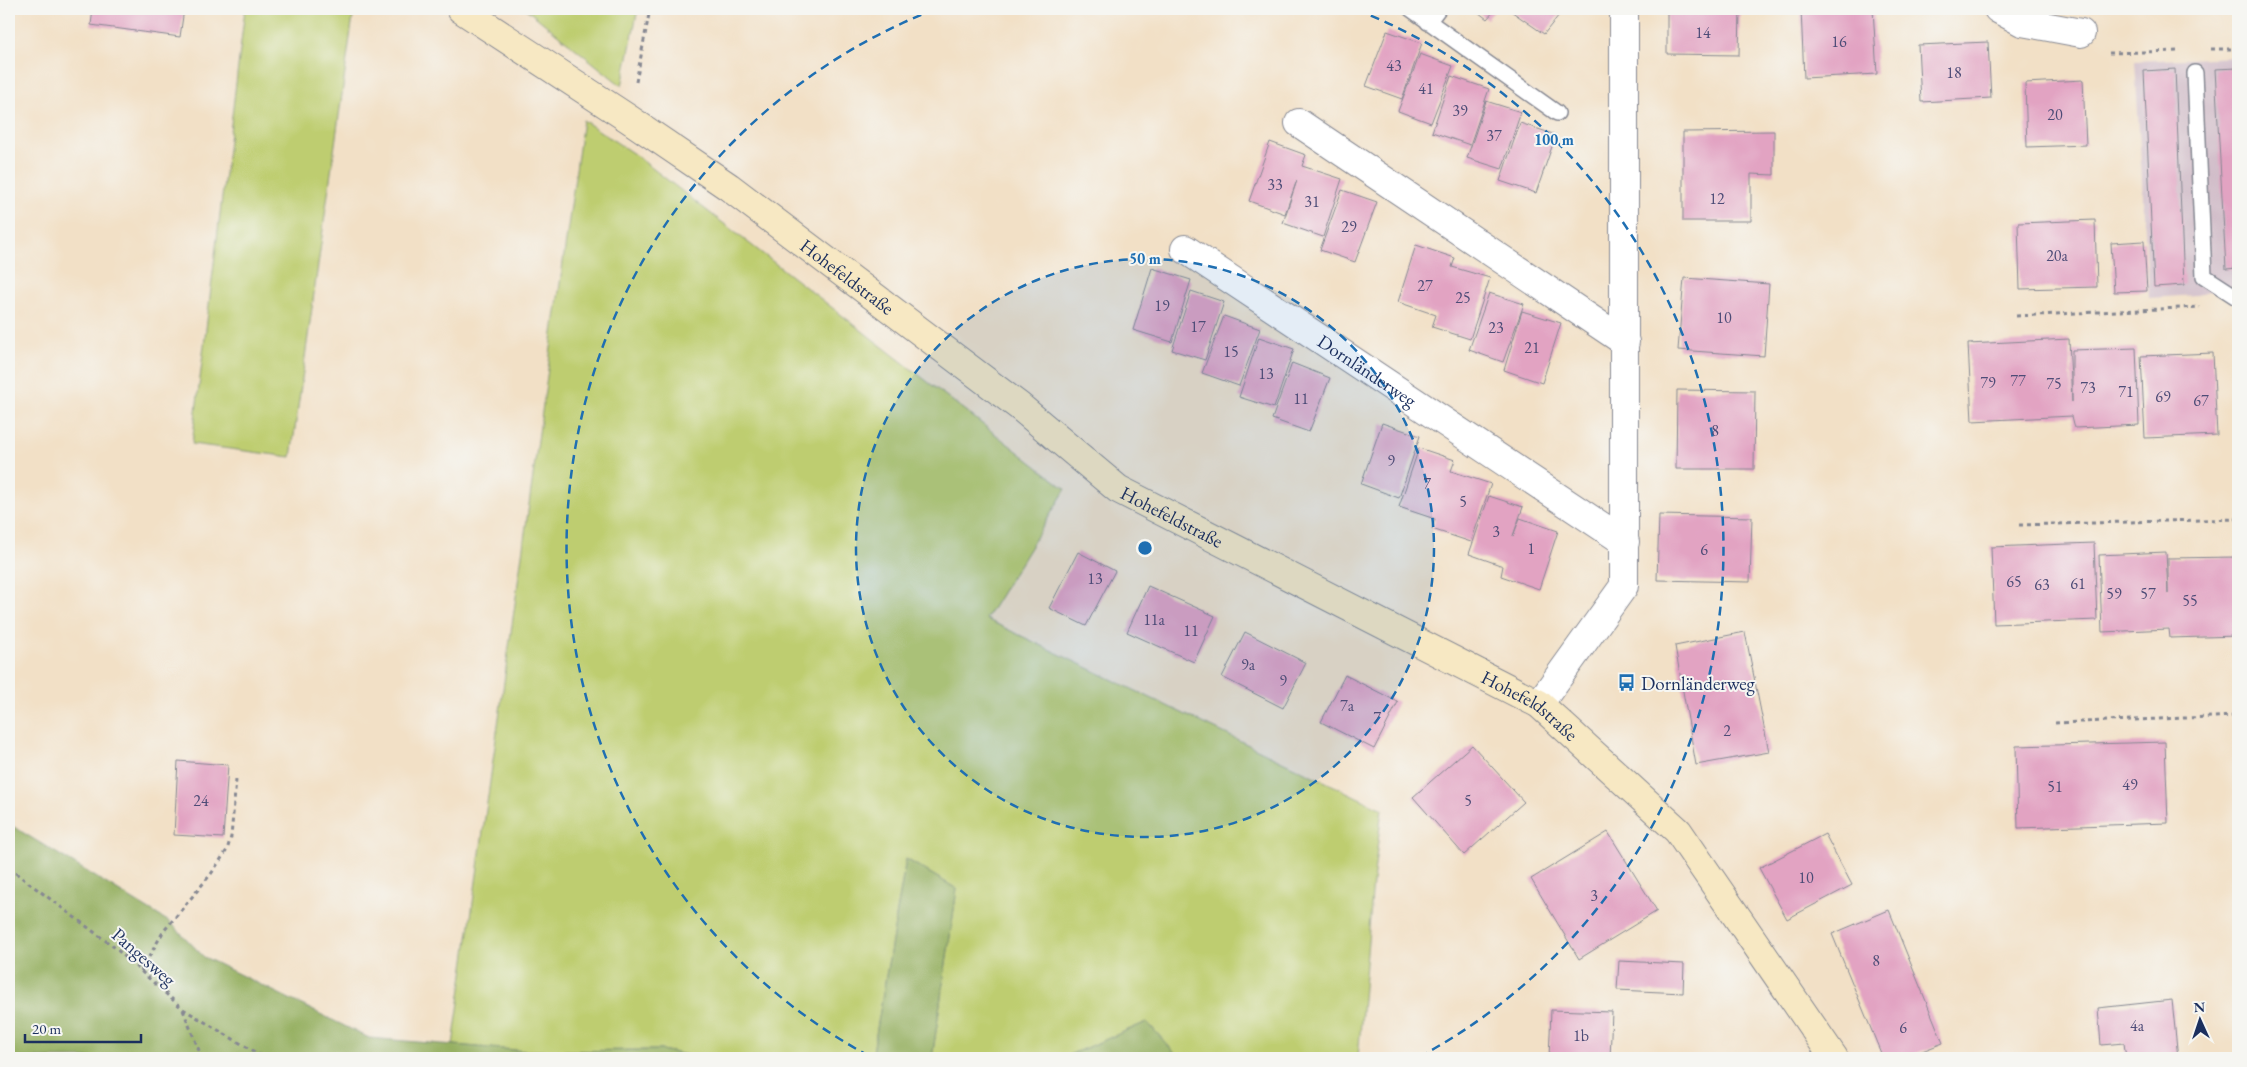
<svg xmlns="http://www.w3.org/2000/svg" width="2247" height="1067" font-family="'EB Garamond',serif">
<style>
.industrial{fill:#d1bdc9}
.green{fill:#becd70;stroke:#6c7e67}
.forest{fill:#96b062;stroke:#587060}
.building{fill:#e2a3c2}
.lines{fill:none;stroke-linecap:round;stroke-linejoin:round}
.lane-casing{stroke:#868892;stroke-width:18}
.street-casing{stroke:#868892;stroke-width:30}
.secondary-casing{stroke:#868892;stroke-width:30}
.path{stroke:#868892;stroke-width:3;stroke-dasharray:4 4;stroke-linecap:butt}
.lane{stroke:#fff;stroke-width:15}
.street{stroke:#fff;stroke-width:28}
.secondary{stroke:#f7e8c3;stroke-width:28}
.ring{fill:none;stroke:#1f6fb2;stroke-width:2.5;stroke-dasharray:9 6}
.labels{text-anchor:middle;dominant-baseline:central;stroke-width:4;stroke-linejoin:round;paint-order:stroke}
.number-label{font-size:16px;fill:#4d4c77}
.street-label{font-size:19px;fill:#1b2f5e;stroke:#f6f6f2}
.poi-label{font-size:19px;fill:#1b2f5e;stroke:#f6f6f2;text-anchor:start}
.centre{fill:#1f6fb2;stroke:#f6f6f2;stroke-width:2.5}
.ring-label{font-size:15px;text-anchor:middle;font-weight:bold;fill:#1f6fb2;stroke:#f6f6f2;stroke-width:4;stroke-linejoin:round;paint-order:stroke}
</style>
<rect width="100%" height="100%" fill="#f6f6f2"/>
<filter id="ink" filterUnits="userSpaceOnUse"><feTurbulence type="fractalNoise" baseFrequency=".02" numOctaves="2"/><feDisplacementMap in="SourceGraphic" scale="10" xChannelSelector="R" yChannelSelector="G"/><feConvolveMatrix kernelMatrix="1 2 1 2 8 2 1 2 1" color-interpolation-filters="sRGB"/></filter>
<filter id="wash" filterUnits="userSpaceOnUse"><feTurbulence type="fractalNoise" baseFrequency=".0096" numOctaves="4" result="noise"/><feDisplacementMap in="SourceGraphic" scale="20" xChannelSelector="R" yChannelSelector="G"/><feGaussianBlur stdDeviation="1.12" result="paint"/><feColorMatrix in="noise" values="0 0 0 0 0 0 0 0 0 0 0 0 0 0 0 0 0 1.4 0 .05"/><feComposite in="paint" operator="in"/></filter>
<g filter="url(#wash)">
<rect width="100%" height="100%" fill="#f2e0c6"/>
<path class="industrial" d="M2238,57V285L2197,295L2149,298L2135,61Z"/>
<path class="green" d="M245,9H354L291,457L192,444Z
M526,9H638L622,86Z
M583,120L634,154L1066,489L986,619L1382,809L1373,882L1358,1058H1179L1147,1022L1062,1058H932L957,889L906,859L872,1058H700L662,1050L527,1051L453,1045Z"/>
<path class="forest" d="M9,824L171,923L204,957L369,1038L527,1051L662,1050L700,1058H9Z
M906,859L957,889L932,1058H872Z
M1147,1022L1179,1058H1062Z"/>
<g id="blocks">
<path class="building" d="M93,9H184L180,37L91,25Z
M1474,9H1496L1487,19Z
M1508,9H1559V15L1544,34Z
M1667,9H1740L1739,55L1667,54Z
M1801,9H1873L1877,74L1804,78Z
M1387,31L1422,43L1402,99L1366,86Z
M1988,42L1991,98L1921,102L1918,45Z
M1420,54L1453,66L1431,123L1398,111Z
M2238,68V268L2226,269L2215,69Z
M2175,69L2184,285L2154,287L2144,71Z
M1451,76L1489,89L1470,145L1432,132Z
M2083,80L2086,145L2027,147L2025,83Z
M1486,101L1521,112L1502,169L1467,158Z
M1520,123L1556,135L1536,193L1500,181Z
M1774,131V175L1751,174V221H1683V132Z
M1270,142L1306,155L1302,166L1342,179L1323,237L1283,223L1297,180L1285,214L1249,201Z
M1342,190L1377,202L1355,262L1320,250Z
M2095,220L2097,287L2020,289L2018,223Z
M2144,241L2147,291L2114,292L2111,243Z
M1416,245L1455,258L1452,267L1490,278L1470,339L1432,327L1436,315L1398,302Z
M1152,268L1191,280L1172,342L1133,330Z
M1684,278L1769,284L1764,356L1678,350Z
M1191,291L1224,302L1205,360L1172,350Z
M1489,293L1524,304L1503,362L1469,350Z
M1522,311L1561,323L1542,383L1504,370Z
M1224,316L1260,329L1239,386L1202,373Z
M1259,337L1294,349L1274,408L1239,397Z
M2069,339L2072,402V350L2136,348L2139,425L2075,428L2072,416L1972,421L1968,344Z
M2213,353L2217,435L2145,438L2141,356Z
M1292,363L1330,378L1309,432L1272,419Z
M1677,390L1755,391L1754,469H1676Z
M1382,423L1420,436L1399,498L1361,484Z
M1419,448L1455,460L1451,471L1491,484L1471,542L1432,529L1435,519L1399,507Z
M1489,496L1523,507L1513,536L1520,518L1558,531L1539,589L1501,576L1503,566L1469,554Z
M1659,515L1752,517L1750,582L1657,580Z
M2094,543L2097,620L1994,624L1991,547Z
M1078,552L1115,571L1086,626L1049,608Z
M2166,552L2168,594V558L2237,557L2238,636L2170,638L2169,629L2102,632L2099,555Z
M1148,586L1215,616L1194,662L1127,632Z
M1245,632L1306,663L1283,708L1222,677Z
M1745,632L1769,752L1696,765L1675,646Z
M1345,675L1398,702L1374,749L1321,722Z
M2165,742L2168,823L2018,828L2016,746Z
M1472,745L1524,802L1464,855L1413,797Z
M178,761L228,765L223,838L174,835Z
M1608,832L1657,911L1579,959L1531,879Z
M1825,834L1852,885L1787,919L1759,868Z
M1889,910L1943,1043L1904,1058H1883L1832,934Z
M1619,961L1684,964L1683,993L1617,990Z
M2172,1000L2178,1058H2126L2124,1043L2101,1045L2098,1008Z
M1551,1010L1612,1012L1610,1058H1549Z"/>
</g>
</g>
<g filter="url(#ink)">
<use href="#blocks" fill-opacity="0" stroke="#868892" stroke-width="1"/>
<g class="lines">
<defs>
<path id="lane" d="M1411,9L1557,113
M1428,22L1438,9
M2195,73L2204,276L2238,298"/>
<g id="street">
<path d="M1998,9L2022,22L2081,33"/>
<path d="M1299,123L1625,342"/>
<path id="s1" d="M1185,249L1625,542"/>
<path d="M1539,704L1624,586V9"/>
</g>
<g id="secondary">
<path id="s2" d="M461,9L629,119L729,187L1019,406L1118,489L1539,704L1678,831L1834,1058"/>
</g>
</defs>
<use href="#lane" class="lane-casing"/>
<use href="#street" class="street-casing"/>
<use href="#secondary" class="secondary-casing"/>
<path class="path" d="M2211,49H2238
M2109,53L2178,51
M636,82L650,9
M2016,316L2200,307
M2019,525L2238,519
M2055,723L2238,716
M9,868L114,947L183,1009L265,1058
M141,971L163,932L211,874L227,850L231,837L236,780
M183,1010L202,1058"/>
<use href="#lane" class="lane"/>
<use href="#street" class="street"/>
<use href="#secondary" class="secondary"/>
</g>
</g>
<circle cx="1145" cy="548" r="289" fill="#1f6fb2" fill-opacity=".12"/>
<g class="ring">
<circle cx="1145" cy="548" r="289"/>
<path d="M869 1056A578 578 0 0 1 933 10M1357 10A578 578 0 0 1 1421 1056"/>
</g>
<defs>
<symbol id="bus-bare" viewBox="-9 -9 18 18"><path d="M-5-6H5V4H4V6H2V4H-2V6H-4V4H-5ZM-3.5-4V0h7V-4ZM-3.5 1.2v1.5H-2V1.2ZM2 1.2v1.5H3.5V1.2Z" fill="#1f6fb2" stroke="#f6f6f2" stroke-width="2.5" paint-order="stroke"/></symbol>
</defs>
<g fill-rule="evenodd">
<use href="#bus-bare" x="1614" y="670" width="25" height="25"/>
</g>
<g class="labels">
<g class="number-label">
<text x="1703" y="32">14</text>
<text x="1839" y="41">16</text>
<text x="1394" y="65">43</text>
<text x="1954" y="72">18</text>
<text x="1426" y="88">41</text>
<text x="1460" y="110">39</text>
<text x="2055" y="114">20</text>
<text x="1494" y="135">37</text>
<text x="1275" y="184">33</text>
<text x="1717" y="198">12</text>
<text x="1312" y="201">31</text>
<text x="1349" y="226">29</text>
<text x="2057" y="255">20a</text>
<text x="1425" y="285">27</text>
<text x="1463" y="297">25</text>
<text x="1162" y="305">19</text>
<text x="1724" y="317">10</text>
<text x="1198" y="326">17</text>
<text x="1496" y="327">23</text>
<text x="1532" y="347">21</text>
<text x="1231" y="351">15</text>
<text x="1266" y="373">13</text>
<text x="2018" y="380">77</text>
<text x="1988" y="382">79</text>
<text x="2054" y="383">75</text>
<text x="2088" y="387">73</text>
<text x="2126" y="391">71</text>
<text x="2163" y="396">69</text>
<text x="1301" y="398">11</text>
<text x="2201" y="400">67</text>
<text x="1715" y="430">8</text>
<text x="1391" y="460">9</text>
<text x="1427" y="483">7</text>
<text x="1463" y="501">5</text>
<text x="1496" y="531">3</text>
<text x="1531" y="548">1</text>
<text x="1704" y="549">6</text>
<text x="1095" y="578">13</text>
<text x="2014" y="581">65</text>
<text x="2078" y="583">61</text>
<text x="2042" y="584">63</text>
<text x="2114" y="593">59</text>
<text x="2148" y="593">57</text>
<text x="2190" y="600">55</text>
<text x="1154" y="619">11a</text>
<text x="1191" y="630">11</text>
<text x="1248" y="664">9a</text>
<text x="1283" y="680">9</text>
<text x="1347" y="705">7a</text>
<text x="1377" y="717">7</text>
<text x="1727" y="730">2</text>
<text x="2130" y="784">49</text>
<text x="2055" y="786">51</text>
<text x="201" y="800">24</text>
<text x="1468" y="800">5</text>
<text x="1806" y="877">10</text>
<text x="1594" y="895">3</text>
<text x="1876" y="960">8</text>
<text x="2137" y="1025">4a</text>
<text x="1903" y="1027">6</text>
<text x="1581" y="1035">1b</text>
</g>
<g class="street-label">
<text stroke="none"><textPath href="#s2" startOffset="470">Hohefeldstraße</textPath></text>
<text stroke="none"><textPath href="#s1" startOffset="219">Dornländerweg</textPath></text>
<text stroke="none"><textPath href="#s2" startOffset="875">Hohefeldstraße</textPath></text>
<text stroke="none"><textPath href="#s2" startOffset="1280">Hohefeldstraße</textPath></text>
<text transform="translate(144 957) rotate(41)">Pangesweg</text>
</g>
<g class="poi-label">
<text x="1641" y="683">Dornländerweg</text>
</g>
</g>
<circle cx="1145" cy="548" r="8" class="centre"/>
<g class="ring-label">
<text x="1554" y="145">100 m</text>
<text x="1145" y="264">50 m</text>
</g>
<rect width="2247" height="1067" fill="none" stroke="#f6f6f2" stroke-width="30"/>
<g transform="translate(2200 1020) rotate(357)" stroke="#f6f6f2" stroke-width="4" paint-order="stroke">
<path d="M0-4L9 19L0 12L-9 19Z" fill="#1b2f5e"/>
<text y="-8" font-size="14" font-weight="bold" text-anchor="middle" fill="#1b2f5e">N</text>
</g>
<path d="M25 1034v8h116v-8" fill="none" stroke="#1b2f5e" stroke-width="2.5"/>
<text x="32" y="1034" font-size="15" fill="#1b2f5e" stroke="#f6f6f2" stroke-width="4" paint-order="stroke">20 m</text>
</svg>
